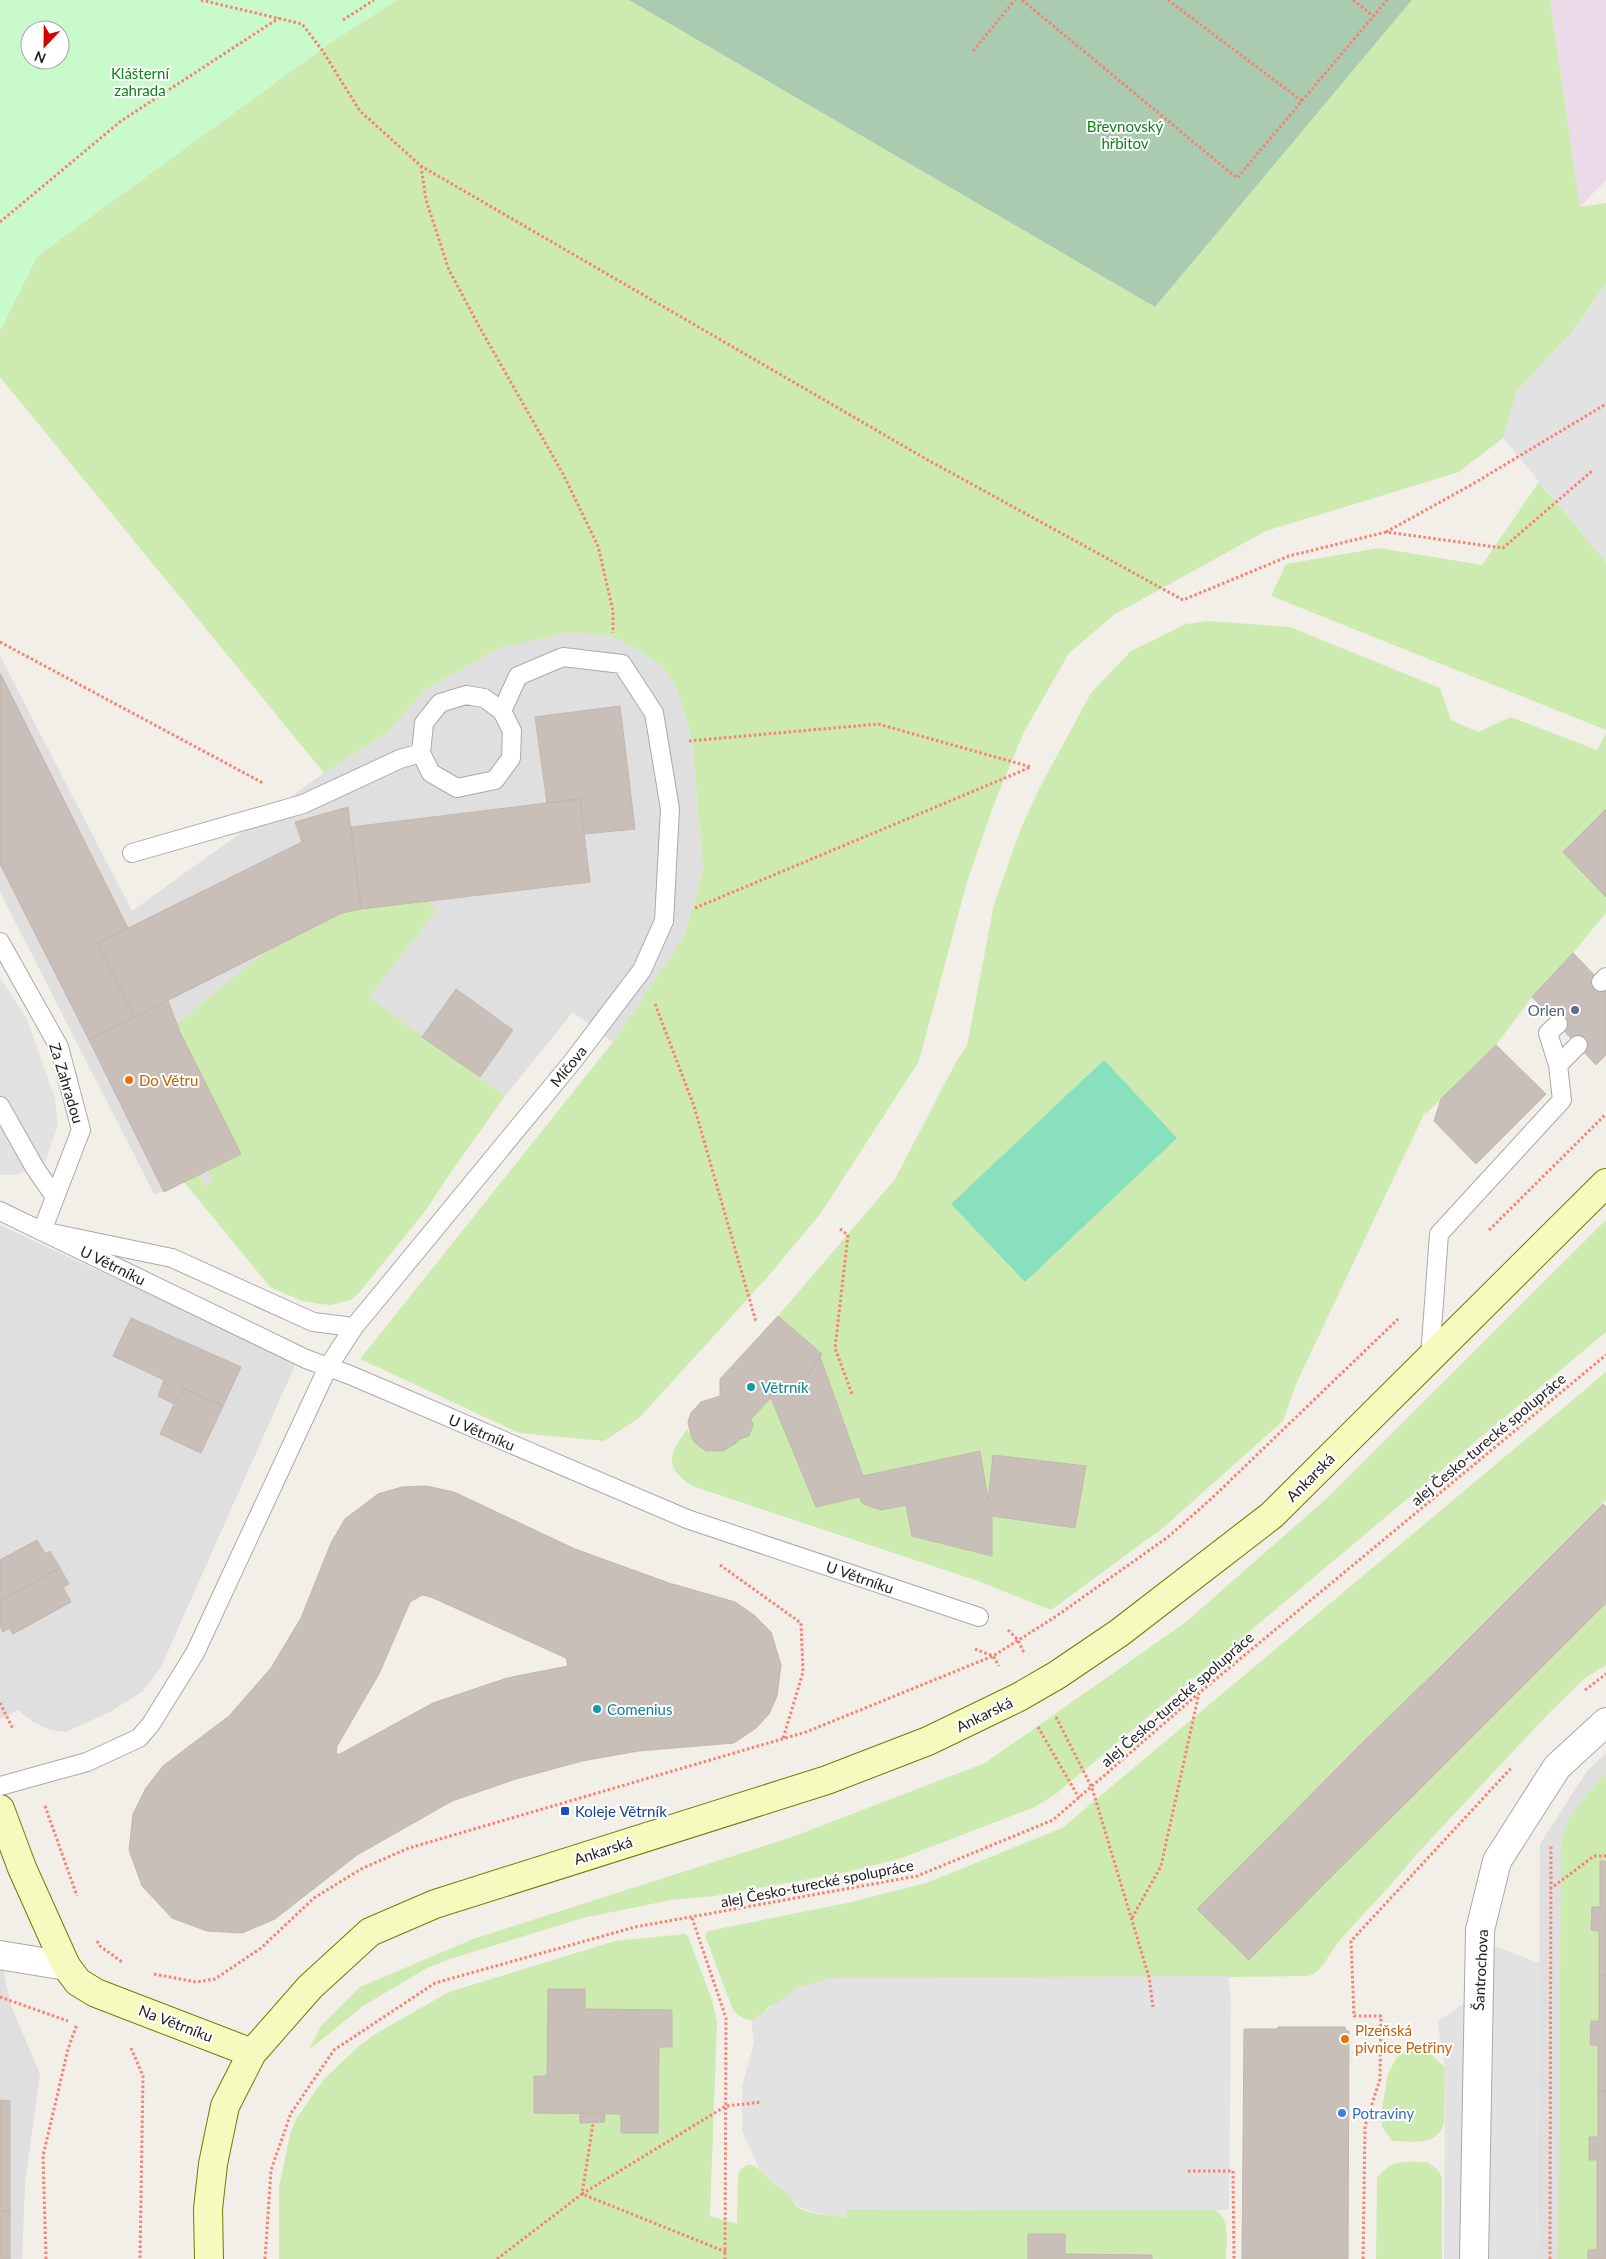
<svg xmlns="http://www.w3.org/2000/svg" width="1606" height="2259" font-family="Lato,sans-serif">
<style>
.residential{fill:#e0dfdf}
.industrial{fill:#ebdbe8}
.grass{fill:#cdebb0;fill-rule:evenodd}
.cemetery{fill:#aacbaf}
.park{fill:#c8facc;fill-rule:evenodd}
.pitch{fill:#88e0be}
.parking{fill:#e2e2e2}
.building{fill:#c7bfb8;stroke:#c4b6ab;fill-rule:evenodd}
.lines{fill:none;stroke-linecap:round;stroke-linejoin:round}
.lane-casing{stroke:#a9a9a9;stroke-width:20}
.street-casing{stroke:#a9a9a9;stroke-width:30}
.secondary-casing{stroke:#707d05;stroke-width:30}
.path{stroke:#fa8072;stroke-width:3;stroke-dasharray:2.5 2.5;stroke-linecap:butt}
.lane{stroke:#fff;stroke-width:18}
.street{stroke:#fff;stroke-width:28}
.secondary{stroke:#f7fabf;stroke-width:28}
.service-dot{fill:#5c6f8a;stroke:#fff;stroke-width:2}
.food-dot{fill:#e8710a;stroke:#fff;stroke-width:2}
.culture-dot{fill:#0f9aa8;stroke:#fff;stroke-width:2}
.transit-dot{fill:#1a4fb4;stroke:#fff;stroke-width:2}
.shop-dot{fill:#3f7fe0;stroke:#fff;stroke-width:2}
.labels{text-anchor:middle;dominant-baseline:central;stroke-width:4;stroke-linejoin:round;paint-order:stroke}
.park-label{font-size:15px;fill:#0c8416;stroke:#fff}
.service-label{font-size:15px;fill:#4e5e75;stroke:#fff;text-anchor:end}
.street-label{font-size:15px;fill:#222;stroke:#fff}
.food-label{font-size:15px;fill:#c56008;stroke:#fff;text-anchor:start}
.culture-label{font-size:15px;fill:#0d838f;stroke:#fff;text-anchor:start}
.transit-label{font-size:15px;fill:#164399;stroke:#fff;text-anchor:start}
.shop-label{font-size:15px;fill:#366cbe;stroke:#fff;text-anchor:start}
</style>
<rect width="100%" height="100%" fill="#f2efe9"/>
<path class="residential" d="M572,632L611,637L632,646L661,666L676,686L692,740L703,869L685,934L613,1042L573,1012L505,1096L369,997L436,911L180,1032L241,1154L207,1171L213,1182L204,1186L199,1175L164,1192L154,1194L0,892V656L132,911L324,773L388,732L425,690L499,648Z
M0,1225L296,1363L161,1667L143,1691L110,1712L66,1732L50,1730L33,1722L18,1710L0,1719Z
M1606,1753V2259H1537L1540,1844L1587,1771Z
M0,1954L11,2006L40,2074L25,2184L22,2259H0Z"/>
<path class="industrial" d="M1550,0H1606V180L1580,207Z"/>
<path class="grass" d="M397,0H629L1155,307L1412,0H1550L1580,207L1606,203V284L1572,332L1517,391L1503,438L1459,472L1266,531L1115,614L1069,653L1024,732L994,804L967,882L919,1061L821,1213L765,1280L639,1418L604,1441L519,1433L360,1359L613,1042L685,934L703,869L692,740L676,686L661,666L632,646L611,637L572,632L499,648L425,690L388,732L324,773L0,377V331L37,256L330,43Z
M1539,482L1606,562V730L1271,596L1286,564L1379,548L1482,565Z
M1208,621L1290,627L1440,688L1451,720L1478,732L1511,717L1597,750L1606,733V913L1573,953L1532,997L1496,1045L1427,1113L1425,1112L1296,1384L1283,1421L1163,1528L1051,1610L975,1580L692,1486C662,1466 670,1454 687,1429C695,1445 712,1460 731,1447C734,1445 736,1441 740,1439C751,1432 753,1435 751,1419L771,1398L816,1507L859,1497L863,1504L881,1510L906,1505L913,1536L992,1556V1516L1075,1528L1086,1466L993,1455L988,1500L979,1451L863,1476L820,1357L778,1316L895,1179L957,1060L967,1046L994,904L1021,828L1040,787L1091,693L1131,651L1186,624Z
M428,901L436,911L369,997L505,1096L447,1178L426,1210L359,1293L351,1300L331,1305L321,1304L302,1301L270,1287L184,1182L199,1174L204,1186L212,1182L207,1170L241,1154L177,1024L266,951L342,913L361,909Z
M1606,1220V1332L1057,1793L1035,1807L899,1859L847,1872L715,1896L671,1900L583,1918L450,1959L427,1968L363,2006L309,2050L321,2026L360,1987L473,1939L792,1837L985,1763L1186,1622L1327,1498Z
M1606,1372V1500L1197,1909L1249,1959L1606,1603V1665L1584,1679L1550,1712L1414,1857C1390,1888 1361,1915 1336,1945C1329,1955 1321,1973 1308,1976L1128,1978L771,2005C756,2019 751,2028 733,2010L705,1936L708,1931L847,1903L926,1883L1062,1828Z
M1606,1773V1861H1600V1907H1592L1591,1930L1599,1931V2021L1591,2022L1590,2044L1598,2045V2137H1589V2160H1597V2250L1588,2259H1558L1561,1846L1566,1824L1574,1810Z
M685,1934L688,1936L713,2003L717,2022L710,2216L737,2224L738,2174C750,2152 764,2175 774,2184C778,2187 784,2189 787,2192C792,2197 794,2205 799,2208C812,2215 831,2215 846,2217V2209L1214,2210C1232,2218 1226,2242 1226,2259H1152V2255L1065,2254V2234H1029L1028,2259H279V2188L290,2134L296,2119L324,2079L359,2046L377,2033L449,1992L615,1941ZM548,1989H585V2009L672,2010V2047H659L658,2133H621V2114L605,2113L604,2122H580V2113H534V2076H547Z
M1411,2049L1432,2055L1445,2068L1444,2123C1437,2147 1413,2141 1392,2141L1382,2127V2108L1388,2074L1397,2057Z
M1427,2162L1437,2169L1442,2177V2259H1376L1377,2178C1392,2158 1404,2162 1427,2162Z"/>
<path class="cemetery" d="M629,0H1412L1155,307Z"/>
<path class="park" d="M0,0H397L330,43L37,256L0,331ZM30,30H60V60H30Z"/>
<path class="pitch" d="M1104,1060L1177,1138L1025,1282L951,1204Z"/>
<path class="parking" d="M1606,284V562L1503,438L1517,391L1572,332Z
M0,977L27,1019L55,1098L58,1125L45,1163L16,1175H0Z
M1479,1940L1539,1963L1537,2259H1444L1445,2068L1437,2022L1478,1993Z
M1229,1976L1231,2005L1229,2210L846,2209V2217L818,2213L798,2207L788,2193L774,2183L759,2168L742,2131V2087L754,2042L751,2021L799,1987L831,1978Z"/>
<path class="building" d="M0,673L128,928L98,943L135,1017L89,1040L0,864Z
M620,706L635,829L584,834L580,799L547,803L535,717Z
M580,799L590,882L361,909L351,827Z
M348,807L361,909L342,913L135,1017L98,943L302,842L295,822Z
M1606,809V897L1563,852Z
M1573,953L1606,987V1055L1596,1065L1532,997Z
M456,989L513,1030L480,1077L422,1037Z
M168,1001L180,1032L241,1154L164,1192L89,1040Z
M1496,1045L1546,1094L1476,1164L1434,1121L1441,1099Z
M778,1316L822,1354L796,1392L786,1382L751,1419L753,1425L749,1436L740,1439L735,1444L723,1451H706L694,1442L691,1435L688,1422L691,1413L701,1402L720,1396V1379Z
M131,1318L241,1367L223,1406L183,1388L174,1404L158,1396L164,1380L113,1356Z
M820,1357L863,1476L980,1451L988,1500L993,1455L1086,1466L1075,1528L992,1516V1556L912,1536L906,1505L881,1510L863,1504L859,1497L816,1507L771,1398L786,1382L796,1392Z
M183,1388L223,1406L201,1453L160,1434L178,1396L180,1397Z
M426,1486L454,1492L575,1549L669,1583L735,1602L754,1615L771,1632L781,1665L777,1696L769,1714L756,1728L734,1743L638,1751L582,1761L516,1779L452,1801L357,1855L275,1919L242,1933L207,1931L172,1918L142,1886L129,1850L133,1814L146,1788L163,1766L229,1716L271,1668L301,1618L331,1543L345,1519L378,1494L402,1487ZM422,1595L431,1597L566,1658L568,1666L507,1678L433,1703L340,1754H336L337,1746L379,1674L410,1602Z
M1603,1504L1606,1507V1603L1573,1636L1522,1585Z
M37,1540L45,1554L50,1551L60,1568L0,1601V1560Z
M60,1568L69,1584L63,1587L71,1602L13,1634L9,1628L3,1632L0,1626V1601Z
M1522,1585L1573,1636L1492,1717L1441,1666Z
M1441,1666L1492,1717L1411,1798L1359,1746Z
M1359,1746L1411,1798L1330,1878L1279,1827Z
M1279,1827L1330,1878L1249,1960L1197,1909Z
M1600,1861H1606V1976L1599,1975V1931L1591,1930L1592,1907H1600Z
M1599,1975L1606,1976V2091H1598V2045H1590L1591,2021H1599Z
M548,1989H585V2009L672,2010V2047H659L658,2133H621V2114L534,2113V2076H547Z
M1278,2027H1345L1346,2031H1349L1348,2259H1242L1244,2029H1278Z
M1598,2091H1606V2259H1588V2250H1597V2160H1589V2137H1598Z
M0,2100L10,2101V2211H0Z
M580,2113H605L604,2122L580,2123Z
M10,2209V2259H0V2211H10Z
M1028,2234H1065V2254L1152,2255V2259H1028Z"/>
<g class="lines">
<defs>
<path id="lane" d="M466,695L484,698L502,711L512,731L511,758L495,780L457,788L431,773L421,753L424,723L440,703Z
M132,853L303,804L400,759L421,753
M0,942L59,1047L81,1130L42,1231L172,1258L313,1322L354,1327
M1601,982L1606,977
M1558,1065L1548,1033L1558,1024
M0,1106L35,1168L55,1197
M0,1211L306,1359L350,1375L687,1519L979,1617
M1430,1357L1439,1234L1562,1100L1558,1065L1578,1045
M0,1786L87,1762L139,1738L151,1724L195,1653L328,1367L354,1327L573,1061L642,970L664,921L670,809L654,713L622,664L563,657L518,676L502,711"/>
<path id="street" d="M0,1955L66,1966
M1474,2259L1480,1930L1497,1861L1557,1767L1606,1722"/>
<path id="secondary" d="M0,1809L22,1868L66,1966L78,1982L96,1993L252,2053
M209,2259L208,2209L213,2164L225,2106L252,2053L310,1987L370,1932L435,1904L827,1780L928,1741L1019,1697L1057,1675L1119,1633L1272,1515L1606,1183"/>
</defs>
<use href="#lane" class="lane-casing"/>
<use href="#street" class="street-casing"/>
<use href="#secondary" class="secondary-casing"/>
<path class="path" d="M201,0L302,24L322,50L360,111L421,166L926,459L1183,600L1289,556L1386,532L1503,548L1592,471
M1022,0L1237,178L1387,0
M1168,0L1302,101
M1353,0L1373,16
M343,20L374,0
M973,51L1015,0
M421,166L426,200L449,270L480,328L563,474L598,546L613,611V633
M0,222L121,121L279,18
M1386,532L1471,485L1606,404
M0,642L263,783
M689,741L878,724L1031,767
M695,908L1031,767
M655,1004L694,1106L756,1322
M840,1229L848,1235L835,1348L852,1394
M1489,1230L1606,1114
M720,1565L801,1623L803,1672L783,1739
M1008,1630L1018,1640L1024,1653
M975,1649L993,1656L999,1666
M1585,1690L1606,1674
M0,1703L13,1729
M1056,1717L1092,1788L1149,1977L1153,2007
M1038,1727L1079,1798
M45,1806L77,1896
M1550,1889L1594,1856H1606
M692,1918L726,2018L725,2259
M1132,1918L1161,1866L1199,1693
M97,1941L100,1946L122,1962
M154,1974L196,1982L215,1979L261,1948L314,1898L361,1869L409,1848L806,1732L993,1656L1055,1617L1168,1537L1212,1498L1398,1319
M0,1997L68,2021
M131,2048L143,2076L140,2259
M1188,2171H1233L1234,2259
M726,2252L582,2194L726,2106L762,2102
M46,2259L43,2156L68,2049L77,2024
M265,2259L271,2170L291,2113L334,2050L435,1983L635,1927L917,1876L1053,1820L1199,1693L1606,1355
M497,2259L582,2194L593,2124
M1363,2259L1365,2126L1380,2079L1381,2016H1354L1351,1941L1512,1767
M1550,2259L1551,1845"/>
<use href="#lane" class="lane"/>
<use href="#street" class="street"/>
<use href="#secondary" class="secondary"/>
</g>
<circle class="service-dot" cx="1575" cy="1010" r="5"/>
<g class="food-dot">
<circle cx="129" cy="1080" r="5"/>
<circle cx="1345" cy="2039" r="5"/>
</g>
<g class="culture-dot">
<circle cx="751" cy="1387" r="5"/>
<circle cx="597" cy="1709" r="5"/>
</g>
<rect class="transit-dot" x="560" y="1806" width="10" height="10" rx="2.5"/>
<circle class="shop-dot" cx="1342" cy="2113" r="5"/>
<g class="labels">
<g class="park-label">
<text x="140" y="73">Klášterní<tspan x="140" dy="17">zahrada</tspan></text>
<text x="1125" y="126">Břevnovský<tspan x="1125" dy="17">hřbitov</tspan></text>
</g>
<g class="service-label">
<text x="1565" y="1010">Orlen</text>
</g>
<g class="street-label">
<text transform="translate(568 1066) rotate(-51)">Míčova</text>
<text transform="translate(67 1083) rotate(73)">Za Zahradou</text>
<text transform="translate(113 1265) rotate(26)">U Větrníku</text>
<text transform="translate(482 1432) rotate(23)">U Větrníku</text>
<text transform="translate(1488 1439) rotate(-40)">alej Česko-turecké spolupráce</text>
<text transform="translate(1310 1477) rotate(-45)">Ankarská</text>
<text transform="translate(860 1577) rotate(19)">U Větrníku</text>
<text transform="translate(1177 1699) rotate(-41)">alej Česko-turecké spolupráce</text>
<text transform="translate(984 1714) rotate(-26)">Ankarská</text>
<text transform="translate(603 1850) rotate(-18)">Ankarská</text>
<text transform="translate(817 1883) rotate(-11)">alej Česko-turecké spolupráce</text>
<text transform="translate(1480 1970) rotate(-87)">Šantrochova</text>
<text transform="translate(176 2023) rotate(21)">Na Větrníku</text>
</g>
<g class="food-label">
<text x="139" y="1080">Do Větru</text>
<text x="1355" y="2030">Plzeňská<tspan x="1355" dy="17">pivnice Petřiny</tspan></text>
</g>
<g class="culture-label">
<text x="761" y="1387">Větrník</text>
<text x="607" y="1709">Comenius</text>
</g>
<g class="transit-label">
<text x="575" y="1811">Koleje Větrník</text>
</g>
<g class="shop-label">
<text x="1352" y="2113">Potraviny</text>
</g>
</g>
<g transform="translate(45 45) rotate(202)"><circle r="24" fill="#ffffff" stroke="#a7a7a7"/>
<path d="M0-4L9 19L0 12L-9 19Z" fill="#d40000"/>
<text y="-8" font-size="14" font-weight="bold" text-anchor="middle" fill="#222222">N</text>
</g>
</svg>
